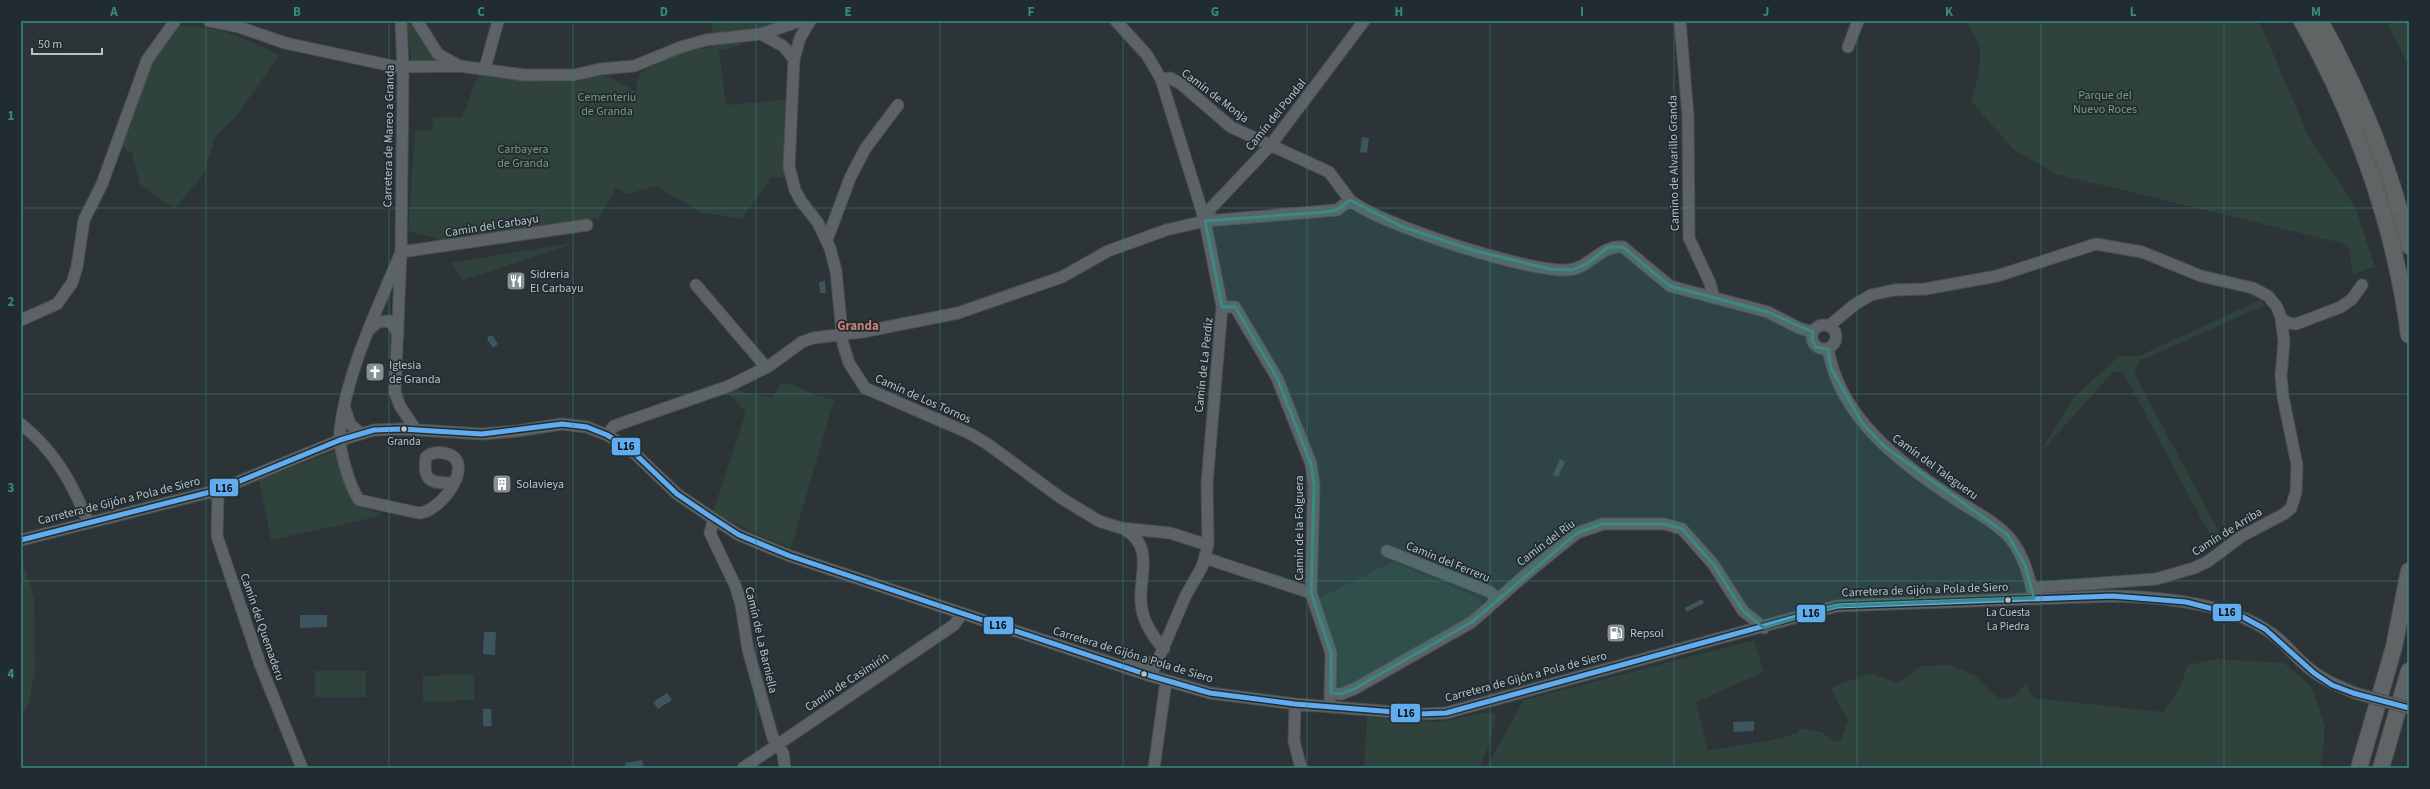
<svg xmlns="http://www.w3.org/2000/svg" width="2430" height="789" font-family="'Source Sans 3',sans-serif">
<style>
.green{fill:#2f423c}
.water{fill:#3d555e}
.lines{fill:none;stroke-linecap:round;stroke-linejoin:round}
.minor-casing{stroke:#4a5052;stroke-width:13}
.highway-casing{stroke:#495053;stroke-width:18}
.minor{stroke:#5c6265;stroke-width:11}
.highway{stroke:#616465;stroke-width:16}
.minor-bridge-casing{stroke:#4a5052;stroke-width:13;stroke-linecap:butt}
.minor-bridge{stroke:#5c6265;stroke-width:11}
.bus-1-casing{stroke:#202c31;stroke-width:8}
.bus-1{stroke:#60acee;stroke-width:5}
.marked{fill:#398984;fill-opacity:0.2;stroke:#398984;stroke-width:3;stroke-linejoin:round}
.grid{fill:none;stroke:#398984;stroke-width:1;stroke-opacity:0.55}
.bus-dot{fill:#b7c2c7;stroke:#202c31;stroke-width:1.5}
.labels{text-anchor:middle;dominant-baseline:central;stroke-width:3.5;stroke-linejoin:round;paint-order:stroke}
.bus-label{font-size:11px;fill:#b7c2c7;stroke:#202c31}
.park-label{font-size:12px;fill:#7a9a78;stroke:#202c31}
.street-label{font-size:12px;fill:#b7c2c7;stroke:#202c31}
.poi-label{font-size:12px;fill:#b7c2c7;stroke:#202c31;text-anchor:start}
.neighbourhood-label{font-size:13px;font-weight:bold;fill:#c87e70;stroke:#202c31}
.line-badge{stroke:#202c31;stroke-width:1.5}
.pale-badge-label{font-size:11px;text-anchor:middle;font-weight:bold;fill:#111}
.neatline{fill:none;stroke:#398984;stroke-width:1.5}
.grid-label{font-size:13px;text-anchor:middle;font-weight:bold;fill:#398984}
</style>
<rect width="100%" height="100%" fill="#2c3437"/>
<path class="green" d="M407,21H414L441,61L411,60Z
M711,21H787L761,28L713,34Z
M1967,21H2259L2307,133L2321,157L2338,179L2356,210L2375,267L2353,274L2349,248L2342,243L2056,174L2012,148L1971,101L1979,74L1980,46Z
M2386,21H2409V67Z
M175,26C217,25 243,37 279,55L236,117L216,135L203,175L174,209L140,184L132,153L120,146L151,61Z
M741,41L743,45L719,50L726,105L786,100V178L771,177L742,219L700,212L656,186L627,194L616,188L599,218L442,240L408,231L415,131H432L433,117H462L479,73L543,82H577L601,73L637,92L636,83L640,74L646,69L683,52Z
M568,244L570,245L463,280L451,263Z
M2260,300L2265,305L2140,361L2134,373L2223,539L2213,541L2123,372H2113L2040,453L2032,466L2073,398L2119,356H2139Z
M788,383L818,396L834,400L791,548L755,533L713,512L746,412L727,392L732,389L771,398L781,384Z
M335,451C341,469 345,501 365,509C370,511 376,511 381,513L376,517L271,540L259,480Z
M21,556L34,598L35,669L29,704L21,715Z
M1393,562L1480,598L1482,608L1463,622L1341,689L1337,686L1338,652L1319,598Z
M1754,640L1764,672L1696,702L1708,750L1768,741L1798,733L1800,728L1822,732L1833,741L1841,740L1848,720L1830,688L1870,673L1898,683L1921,666L1951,665L1975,676L1999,700L2015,696L2025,684L2034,698L2163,712L2179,689L2188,665L2218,659L2284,663L2312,687L2325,727L2321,766L2320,768H1486L1524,700Z
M315,671H366V697H315Z
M474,674V700L423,702V676Z
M1489,712L1496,715L1490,742L1480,768H1354L1364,767L1367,717L1437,722Z"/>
<path class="water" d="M1362,137L1369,138L1367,153L1360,152Z
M825,281L826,293H820L819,282Z
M489,336H493L498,344L493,348L487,339Z
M1560,459L1565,462L1558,477L1553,475Z
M1702,599L1704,603L1687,612L1685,608Z
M300,615H327V627L300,628Z
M484,632H496L495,655L483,654Z
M667,693L672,700L658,709L653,702Z
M483,709H491L492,726H483Z
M1754,721V731L1734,732L1733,722Z
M642,760L644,768H626L625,763Z"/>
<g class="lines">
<defs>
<path id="minor" d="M209,21L239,27L285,43L397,67L459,66L524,75H574L600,69L634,66L681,47L706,40L761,34L800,21
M401,21L403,68L401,252L395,392L400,406L416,430
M417,21L438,54L459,66
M810,21L800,38L794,59L789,167L795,190L801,201L818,223L830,248L836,271L843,344L849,363L865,388L971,434L989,445L1061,498L1099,521L1121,528L1170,533L1208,545
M1116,21L1147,55L1161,79L1205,221L1222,307L1207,483L1208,545L1202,567L1186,595L1151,676
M1680,21L1688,116L1689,238L1710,283L1714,298
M761,34L783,46L794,59
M1848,47L1858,21
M485,68L498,21
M1161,79L1170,78L1181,84L1231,127L1329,172L1350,200
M1205,221L1211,208L1270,146L1364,21
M827,240L850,178L865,149L898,105
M401,252C378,308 347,370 340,430C338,448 349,485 359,500L419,513C442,512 479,459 444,453C438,452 431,453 426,457C422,482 431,483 454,483
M401,252L587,225
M696,285L766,367
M1222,307H1235L1277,378L1311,464L1314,485L1311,593L1331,653L1330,699
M2281,318L2288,323L2296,324L2341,307L2352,299L2362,285
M21,320L57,304L72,283L77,267L84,220L102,184L147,60L175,21
M1812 337a12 12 0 1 1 24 0a12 12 0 1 1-24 0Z
M1829,326L1854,305L1871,295L1894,290L1925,289L1997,276L2096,244L2142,252L2201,276L2253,288L2268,296L2277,307L2281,318L2284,341L2281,376L2283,397L2297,465L2296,492L2291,508L2284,514L2242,536L2207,562L2194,568L2156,579L2032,588
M369,330L378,322L390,321L395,328L398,335
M1828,349C1840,418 1900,463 1955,499C1972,510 1994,521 2008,536C2022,551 2029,574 2033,594
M345,409L350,424L360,433
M21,424C55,451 72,483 88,522
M607,435L614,426L729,386L769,366L802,342L813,338L862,332L958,313L1062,277L1108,251L1166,230L1205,221L1337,210L1350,200C1378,224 1528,272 1566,270C1589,270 1600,244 1623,247L1670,286L1768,312L1799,328L1813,332
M218,490L217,536L260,664L302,768
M714,519L710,533L735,585L741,604L748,650L773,738L783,753L785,768
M1124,529C1155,547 1139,574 1141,602C1142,620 1152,636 1164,649
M21,540L218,490L340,440L374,430L402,429L482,434L517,431L562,424L587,427L607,435L630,449L677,494L708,515L739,535L790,556L1151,676L1210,693L1295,704L1419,714L1446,713L1837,606L2113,596C2163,597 2229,603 2271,633C2283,641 2292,653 2302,662C2317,677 2335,685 2355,693
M1387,551L1490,592L1497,599
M1205,558L1311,593
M1123,666L1159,661
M1331,693L1341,694L1354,689L1472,622L1524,576L1577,533L1603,524H1664L1682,529L1713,564L1743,611L1764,628
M1295,704L1294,741L1301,768
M743,768L954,625L962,614
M1154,768L1166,681"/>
<path id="highway" d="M2302,21C2356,117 2395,226 2409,335
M2320,21C2360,93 2390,166 2409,246
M2359,768L2394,647L2409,571
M2381,768L2409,671"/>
</defs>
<use href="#minor" class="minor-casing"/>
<use href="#highway" class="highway-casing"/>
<use href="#minor" class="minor"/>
<use href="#highway" class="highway"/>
<defs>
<path id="minor-bridge" d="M2355,693L2409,708"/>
</defs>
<use href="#minor-bridge" class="minor-bridge-casing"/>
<use href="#minor-bridge" class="minor-bridge"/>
<defs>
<path id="bus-1" d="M21,540L218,490L340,440L374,430L402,429L482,434L562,424L587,427L607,435L630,449L677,494L708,515L739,535L790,556L1151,676L1210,693L1295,704L1419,714L1446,713L1837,606L2113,596L2186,602L2241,616L2265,629L2314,673L2332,685L2353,693L2409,708"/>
</defs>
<use href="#bus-1" class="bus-1-casing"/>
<use href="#bus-1" class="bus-1"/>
</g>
<path class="marked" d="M1350,200L1403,227L1476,251L1550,269L1572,270L1588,263L1608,247H1623L1670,286L1768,312L1813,332L1812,340L1816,347L1828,349L1831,368L1863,424L1884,446L2008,535L2025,565L2034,598L1837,606L1764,628L1743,611L1713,564L1682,529L1664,524H1603L1577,533L1472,622L1354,689L1341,694L1331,693V653L1311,593L1314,485L1311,464L1277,378L1235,307H1222L1205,221L1324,212L1337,210Z"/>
<path class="grid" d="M206,21V768M389,21V768M573,21V768M756,21V768M940,21V768M1123,21V768M1307,21V768M1490,21V768M1674,21V768M1857,21V768M2041,21V768M2224,21V768M21,208H2409M21,394H2409M21,581H2409"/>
<defs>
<symbol id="restaurant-square" viewBox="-11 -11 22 22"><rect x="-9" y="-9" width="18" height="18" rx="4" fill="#869095" stroke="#202c31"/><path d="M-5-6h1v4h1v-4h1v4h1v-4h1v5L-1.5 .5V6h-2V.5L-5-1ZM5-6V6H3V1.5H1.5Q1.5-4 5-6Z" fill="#fff"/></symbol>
<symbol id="church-square" viewBox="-11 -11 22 22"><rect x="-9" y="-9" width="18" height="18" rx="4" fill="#869095" stroke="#202c31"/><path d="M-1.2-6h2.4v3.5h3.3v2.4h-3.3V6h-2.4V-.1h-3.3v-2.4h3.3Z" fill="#fff"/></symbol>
<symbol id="building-square" viewBox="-11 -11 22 22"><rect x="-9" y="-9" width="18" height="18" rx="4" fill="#869095" stroke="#202c31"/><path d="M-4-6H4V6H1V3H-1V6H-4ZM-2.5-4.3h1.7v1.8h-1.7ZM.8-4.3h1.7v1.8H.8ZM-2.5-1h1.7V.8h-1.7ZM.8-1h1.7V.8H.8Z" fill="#fff"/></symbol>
<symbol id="fuel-square" viewBox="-11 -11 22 22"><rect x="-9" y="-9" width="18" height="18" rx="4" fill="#869095" stroke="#202c31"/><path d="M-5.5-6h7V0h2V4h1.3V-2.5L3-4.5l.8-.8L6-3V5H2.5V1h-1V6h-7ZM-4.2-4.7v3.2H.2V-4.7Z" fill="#fff"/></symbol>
</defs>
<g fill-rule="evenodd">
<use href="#restaurant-square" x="505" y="270" width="22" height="22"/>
<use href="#church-square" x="364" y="361" width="22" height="22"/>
<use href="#building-square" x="491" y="473" width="22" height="22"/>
<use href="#fuel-square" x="1605" y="622" width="22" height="22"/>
</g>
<g class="bus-dot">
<circle cx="404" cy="429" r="3.5"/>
<circle cx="2008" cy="600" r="3.5"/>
<circle cx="1144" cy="674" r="3.5"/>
</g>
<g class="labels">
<g class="bus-label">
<text x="404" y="441">Granda</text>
<text x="2008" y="612">La Cuesta<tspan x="2008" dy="14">La Piedra</tspan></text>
</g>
<g class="park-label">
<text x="2105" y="95">Parque del<tspan x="2105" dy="14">Nuevo Roces</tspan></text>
<text x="607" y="97">Cementeriu<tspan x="607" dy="14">de Granda</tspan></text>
<text x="523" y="149">Carbayera<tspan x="523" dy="14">de Granda</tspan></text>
</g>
<g class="street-label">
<text transform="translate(1215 96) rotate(37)">Camín de Monja</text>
<text transform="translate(1276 115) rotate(-51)">Camín del Pondal</text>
<text transform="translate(389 136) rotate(-89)">Carretera de Mareo a Granda</text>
<text transform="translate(1674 163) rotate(-91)">Camino de Alvarillo Granda</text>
<text transform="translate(492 226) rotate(-9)">Camin del Carbayu</text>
<text transform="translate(1204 365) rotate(-84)">Camín de La Perdiz</text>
<text transform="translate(923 399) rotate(24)">Camín de Los Tornos</text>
<text transform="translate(1935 467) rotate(36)">Camín del Talegueru</text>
<text transform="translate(119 501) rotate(-14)">Carretera de Gijón a Pola de Siero</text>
<text transform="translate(1299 528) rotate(-90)">Camín de la Folguera</text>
<text transform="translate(2227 532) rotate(-32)">Camín de Arriba</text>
<text transform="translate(1546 543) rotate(-37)">Camín del Ríu</text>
<text transform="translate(1448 562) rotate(22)">Camín del Ferreru</text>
<text transform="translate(1925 590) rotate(-2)">Carretera de Gijón a Pola de Siero</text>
<text transform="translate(262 627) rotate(71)">Camín del Quemaderu</text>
<text transform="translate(761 640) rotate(77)">Camín de La Barniella</text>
<text transform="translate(1133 655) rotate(17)">Carretera de Gijón a Pola de Siero</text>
<text transform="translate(1526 677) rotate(-15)">Carretera de Gijón a Pola de Siero</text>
<text transform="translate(847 682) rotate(-33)">Camín de Casimirín</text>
</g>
<g class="poi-label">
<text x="530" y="274">Sidreria<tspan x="530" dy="14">El Carbayu</tspan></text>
<text x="389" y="365">Iglesia<tspan x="389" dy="14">de Granda</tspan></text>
<text x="516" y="484">Solavieya</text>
<text x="1630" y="633">Repsol</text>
</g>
<g class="neighbourhood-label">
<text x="858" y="326">Granda</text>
</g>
</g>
<g class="line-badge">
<rect x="611" y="437" width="30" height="19" rx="4" fill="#60acee"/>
<rect x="209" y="478" width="30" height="19" rx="4" fill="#60acee"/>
<rect x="2212" y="603" width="30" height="19" rx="4" fill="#60acee"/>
<rect x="1796" y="604" width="30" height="19" rx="4" fill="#60acee"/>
<rect x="983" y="616" width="31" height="19" rx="4" fill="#60acee"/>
<rect x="1390" y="703" width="31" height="20" rx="4" fill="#60acee"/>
</g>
<g class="pale-badge-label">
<text x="626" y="450">L16</text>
<text x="224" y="492">L16</text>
<text x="2227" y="616">L16</text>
<text x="1811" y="617">L16</text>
<text x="998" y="629">L16</text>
<text x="1406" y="717">L16</text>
</g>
<rect width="2430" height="789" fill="none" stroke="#202c31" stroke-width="44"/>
<path d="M32 48v6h70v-6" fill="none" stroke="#b7c2c7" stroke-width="2"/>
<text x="38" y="48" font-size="12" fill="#b7c2c7" stroke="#202c31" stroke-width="3" paint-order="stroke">50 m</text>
<rect x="22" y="22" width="2386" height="745" class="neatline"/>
<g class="grid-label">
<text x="114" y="16">A</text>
<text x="297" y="16">B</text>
<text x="481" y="16">C</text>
<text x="664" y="16">D</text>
<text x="848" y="16">E</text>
<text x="1031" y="16">F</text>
<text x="1215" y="16">G</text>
<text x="1399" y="16">H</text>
<text x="1582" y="16">I</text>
<text x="1766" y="16">J</text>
<text x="1949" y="16">K</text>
<text x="2133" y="16">L</text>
<text x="2316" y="16">M</text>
<text x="11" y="120">1</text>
<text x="11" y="306">2</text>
<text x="11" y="492">3</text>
<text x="11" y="678">4</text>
</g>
</svg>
